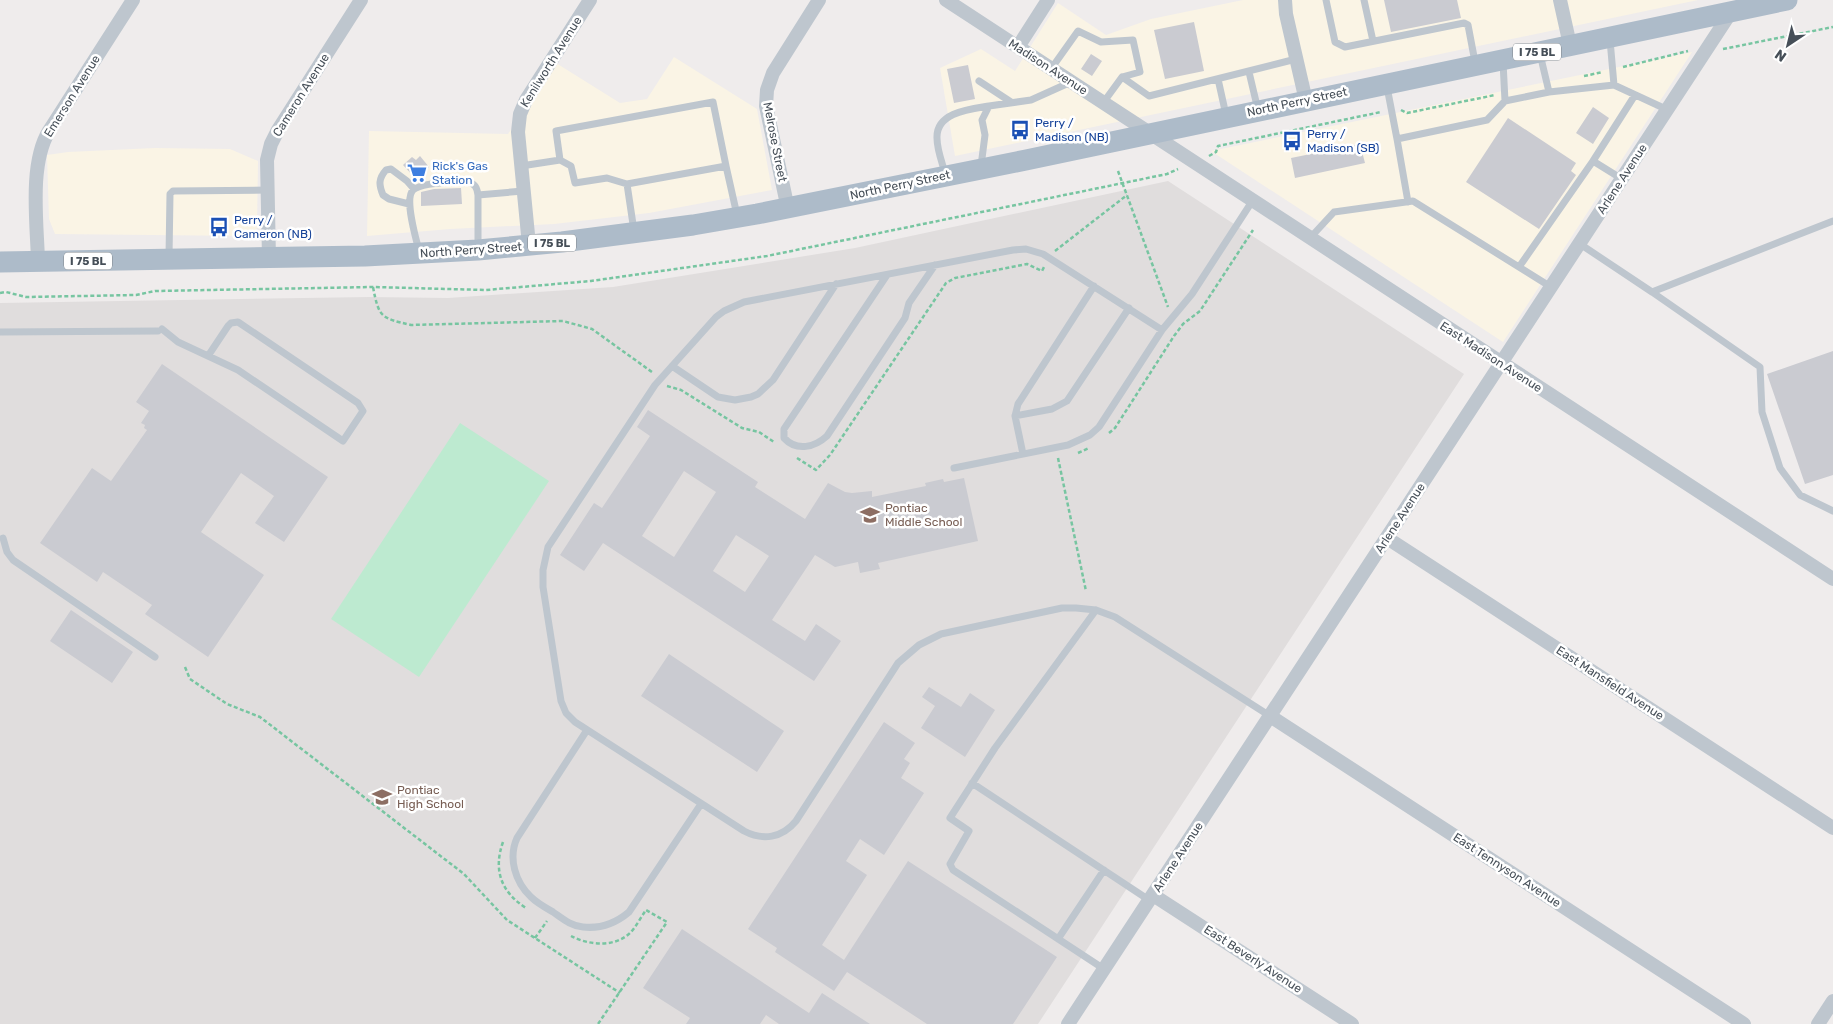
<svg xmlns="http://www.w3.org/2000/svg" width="1833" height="1024" font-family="Rubik,sans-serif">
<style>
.commercial{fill:#faf4e5}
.education{fill:#e0dddd}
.green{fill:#bdead0}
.building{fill:#cacbd1;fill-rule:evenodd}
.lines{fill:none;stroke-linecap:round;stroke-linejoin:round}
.path{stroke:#77c5a1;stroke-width:2.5;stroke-dasharray:4 2.5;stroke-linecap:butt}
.service{stroke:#bec6ce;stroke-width:7}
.minor{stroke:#bec6ce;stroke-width:14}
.primary{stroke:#adbbc9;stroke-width:21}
.labels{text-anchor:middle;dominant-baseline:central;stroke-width:5;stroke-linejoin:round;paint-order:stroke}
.shield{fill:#fff;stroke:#7e848a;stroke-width:1}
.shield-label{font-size:11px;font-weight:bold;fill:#464f58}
.street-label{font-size:12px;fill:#464f58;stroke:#fff}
.transit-label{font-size:12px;fill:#164399;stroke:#fff;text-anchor:start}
.shop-label{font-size:12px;fill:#366cbe;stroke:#fff;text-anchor:start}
.education-label{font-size:12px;fill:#785e54;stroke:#fff;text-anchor:start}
</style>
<rect width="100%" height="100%" fill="#efecec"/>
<path class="commercial" d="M1243,0H1698L955,156L940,68L981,49L1015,71L1058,3L1106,35L1151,19Z
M1692,52L1503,342L1211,151Z
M674,57L757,109L772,190L649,213L554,224L450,229L367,236L369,131L508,134L556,63L620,103L647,99Z
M155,148L230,149L258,161L257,228L248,236L55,234L49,219L47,155L68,152Z"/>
<path class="education" d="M1168,181L1464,374L1038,1024H0V303L369,297L448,298L613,287L855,248Z"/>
<path class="green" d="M460,423L549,481L419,677L331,619Z"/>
<path class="building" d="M1384,0H1457L1461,18L1391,32Z
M1194,22L1204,71L1165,79L1154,30Z
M1091,54L1102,61L1092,76L1081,69Z
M968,65L975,99L954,103L947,69Z
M1593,107L1609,118L1593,144L1576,133Z
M1508,118L1576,163L1571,171L1576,175L1539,229L1466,182Z
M1360,144L1365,163L1295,178L1291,158Z
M420,156L429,167L416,179L403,165L412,157L416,160Z
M461,188L462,204L421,206V192L434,189Z
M1833,351V475L1805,484L1767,374Z
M162,364L328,477L284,542L255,523L274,496L241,473L201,532L264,575L208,657L145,614L152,605L103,572L97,582L40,543L92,468L111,481L147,430L144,428L145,425L141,423L149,411L136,402Z
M648,410L758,482L755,487L805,519L828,483L845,492L852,493L872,491V497L926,486L925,483L943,479L944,482L964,478L978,541L878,563L880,569L860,573L858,562L835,567L815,555L772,620L805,641L816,624L841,641L814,681L603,543L584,571L560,555L594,503L602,508L650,436L637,427ZM684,471L716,492L674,557L642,536ZM736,535L769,556L745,592L713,571Z
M71,610L133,652L112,683L50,641Z
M669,654L784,731L757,772L641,696Z
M929,687L961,707L970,693L995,710L965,757L921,728L935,706L922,697Z
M884,722L915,743L904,759L910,763L901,778L924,793L884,855L860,839L846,861L867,875L822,945L844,960L908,861L1057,957L1013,1024H927L847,972L834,991L775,952L777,948L748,929Z
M682,929L809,1013L822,993L870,1024H779L766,1015L760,1024H686L690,1018L643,988Z"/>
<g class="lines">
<path class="path" d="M1723,49L1833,27
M1623,67L1688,51
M1584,76L1603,72
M1401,110L1407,113L1495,95
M1209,156L1216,152L1218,146L1381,112
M1118,171L1168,307
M1055,251L1127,195
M373,287C379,318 381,318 411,325L563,321L592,329L652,372
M0,293L6,292L26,297L136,295L155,291L373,287L486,290L591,281L767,256L1128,182L1167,174L1178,169
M667,386L681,390L742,428L759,432L774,442
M1109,433L1115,428L1174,336L1183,324L1200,311L1253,230
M1078,453L1089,448
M797,458L816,470L830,455L946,283L955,278L1027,264L1042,271L1044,267
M1058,458L1086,591
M185,667L190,679L227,704L260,717L464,874L507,920L620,993
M503,842C493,870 501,892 526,908
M571,936C588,945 614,948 630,933C636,927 641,917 646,910L667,922L598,1024
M535,938L547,921"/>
<path class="service" d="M1326,0L1335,42L1345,47L1464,23L1468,25L1475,62
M1364,0L1373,41
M1051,69L1078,31L1101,42L1133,40L1140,72L1122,77L1103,103
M1249,72L1258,110
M1122,77L1149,96L1296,59
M1218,79L1226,115
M979,81L1011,102
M1614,85L1668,110
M1387,87L1397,139L1487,120L1505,101L1503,62
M1549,92L1614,85L1610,40
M1505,101L1549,92L1540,54
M1397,139L1408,202
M560,160L571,166L575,183L607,178L627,184
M521,166L560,160L556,131L713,102L726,166
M981,166L985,135L982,120L989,106L1031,100L1071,82
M945,173C942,162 937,150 937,138C936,112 971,109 989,106
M1622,179L1593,161L1635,95
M478,195L523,191
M409,204L389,199L383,195C379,185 378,179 386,170L391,169L407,181L414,189
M634,231L627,184L726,166L737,215
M1310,238L1334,212L1413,201L1551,287
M1580,244L1652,292L1833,221
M419,251C416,238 404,199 413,190C422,182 455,182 467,181C475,184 477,187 478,195V247
M169,257L170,194L173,191L268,190
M1519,267L1593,161
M887,275L784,429V438C797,452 815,447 827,436L905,318L909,303L935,265
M1652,292L1760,367L1762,412L1780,468L1800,495L1833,511
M162,329L178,342L238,370L343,441L363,411L358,403L238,322L231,323L228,326L208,356
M1162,330L1043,254L1026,249L1013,250L744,302L724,311L716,317L655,385L548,547L543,570V587L561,701L566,713L575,722L744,831C763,841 782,838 796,821L898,663L919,645L941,634L1062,608H1076L1096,610L1115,617L1270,716
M0,332L158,331
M672,366L718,397L735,400L751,397L758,394L773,380L836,284
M1015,416L1052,409L1067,401L1129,308
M1023,454L1015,416L1018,404L1094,286
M954,468L1068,445L1090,435L1099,427L1162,330L1192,294L1253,200
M3,538L7,552L13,560L155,657
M1096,610L995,748L950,818L969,831L950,864L953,870L1104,969
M587,730L517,838C508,858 515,882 531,897C537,903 546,908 553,912C563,919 571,926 583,927C601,929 616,923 629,912L701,804
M972,783L1149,900
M1058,939L1104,870"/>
<path class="minor" d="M946,0L1833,579
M1285,0L1286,14L1306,101
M1560,0L1570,45
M1018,47L1048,0
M788,209L766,106L767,90L773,73L819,0
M529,245L518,132L520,114L526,100L590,0
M269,258L267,160L271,144L278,130L361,0
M38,261C37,223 29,164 49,131L133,0
M1387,538L1833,828
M1270,716L1744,1024
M1153,895L1352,1024
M1068,1024L1733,9
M1818,1024L1833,1001"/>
<path class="primary" d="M0,262L365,256L478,250L562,242L693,225L757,214L1026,160L1787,0"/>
</g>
<defs>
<symbol id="bus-bare" viewBox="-9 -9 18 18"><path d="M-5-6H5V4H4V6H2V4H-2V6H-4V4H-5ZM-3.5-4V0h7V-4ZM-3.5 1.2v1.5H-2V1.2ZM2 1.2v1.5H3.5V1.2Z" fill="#1a4fb4" stroke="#fff" stroke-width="2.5" paint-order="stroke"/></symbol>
<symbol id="supermarket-bare" viewBox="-9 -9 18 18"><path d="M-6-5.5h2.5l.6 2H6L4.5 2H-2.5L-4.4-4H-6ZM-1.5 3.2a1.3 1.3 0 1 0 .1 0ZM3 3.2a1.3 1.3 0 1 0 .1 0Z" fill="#3f7fe0" stroke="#fff" stroke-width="2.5" paint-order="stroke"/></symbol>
<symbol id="school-bare" viewBox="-9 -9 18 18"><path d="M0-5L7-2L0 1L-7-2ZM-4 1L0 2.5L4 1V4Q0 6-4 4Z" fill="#8d6e63" stroke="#fff" stroke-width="2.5" paint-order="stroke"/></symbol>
</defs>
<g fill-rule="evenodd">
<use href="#bus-bare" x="1006" y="116" width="28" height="28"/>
<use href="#bus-bare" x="1278" y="127" width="28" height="28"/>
<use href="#supermarket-bare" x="403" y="159" width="28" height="28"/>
<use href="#bus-bare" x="205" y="213" width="28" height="28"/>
<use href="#school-bare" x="856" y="501" width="28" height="28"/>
<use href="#school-bare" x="368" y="783" width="28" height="28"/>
</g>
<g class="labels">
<g class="shield">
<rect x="1513" y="43.5" width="48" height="17" rx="4"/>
<rect x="528" y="234.5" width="48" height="17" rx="4"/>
<rect x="64" y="252.5" width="48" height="17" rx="4"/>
</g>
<g class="shield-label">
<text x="1537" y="52">I 75 BL</text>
<text x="552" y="243">I 75 BL</text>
<text x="88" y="261">I 75 BL</text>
</g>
<g class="street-label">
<text transform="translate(551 62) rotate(-58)">Kenilworth Avenue</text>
<text transform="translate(1048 67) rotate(33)">Madison Avenue</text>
<text transform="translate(301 95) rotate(-58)">Cameron Avenue</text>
<text transform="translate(72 96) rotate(-58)">Emerson Avenue</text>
<text transform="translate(1297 102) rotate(-12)">North Perry Street</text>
<text transform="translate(775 142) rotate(79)">Melrose Street</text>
<text transform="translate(1622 179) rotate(-57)">Arlene Avenue</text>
<text transform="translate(900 185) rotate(-12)">North Perry Street</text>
<text transform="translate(471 250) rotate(-4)">North Perry Street</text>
<text transform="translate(1491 357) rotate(33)">East Madison Avenue</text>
<text transform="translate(1400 518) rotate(-57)">Arlene Avenue</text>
<text transform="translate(1610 683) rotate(33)">East Mansfield Avenue</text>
<text transform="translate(1178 857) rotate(-57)">Arlene Avenue</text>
<text transform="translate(1507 870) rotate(33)">East Tennyson Avenue</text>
<text transform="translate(1253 959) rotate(33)">East Beverly Avenue</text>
</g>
<g class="transit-label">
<text x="1035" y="123">Perry /<tspan x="1035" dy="14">Madison (NB)</tspan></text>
<text x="1307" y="134">Perry /<tspan x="1307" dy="14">Madison (SB)</tspan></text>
<text x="234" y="220">Perry /<tspan x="234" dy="14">Cameron (NB)</tspan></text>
</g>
<g class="shop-label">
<text x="432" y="166">Rick's Gas<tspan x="432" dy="14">Station</tspan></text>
</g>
<g class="education-label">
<text x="885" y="508">Pontiac<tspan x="885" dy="14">Middle School</tspan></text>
<text x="397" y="790">Pontiac<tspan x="397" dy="14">High School</tspan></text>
</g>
</g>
<g transform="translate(1788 45) rotate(215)" stroke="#ffffff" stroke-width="4" paint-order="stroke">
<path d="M0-4L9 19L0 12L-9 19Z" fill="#464f58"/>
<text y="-8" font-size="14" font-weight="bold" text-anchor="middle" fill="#464f58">N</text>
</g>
</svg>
